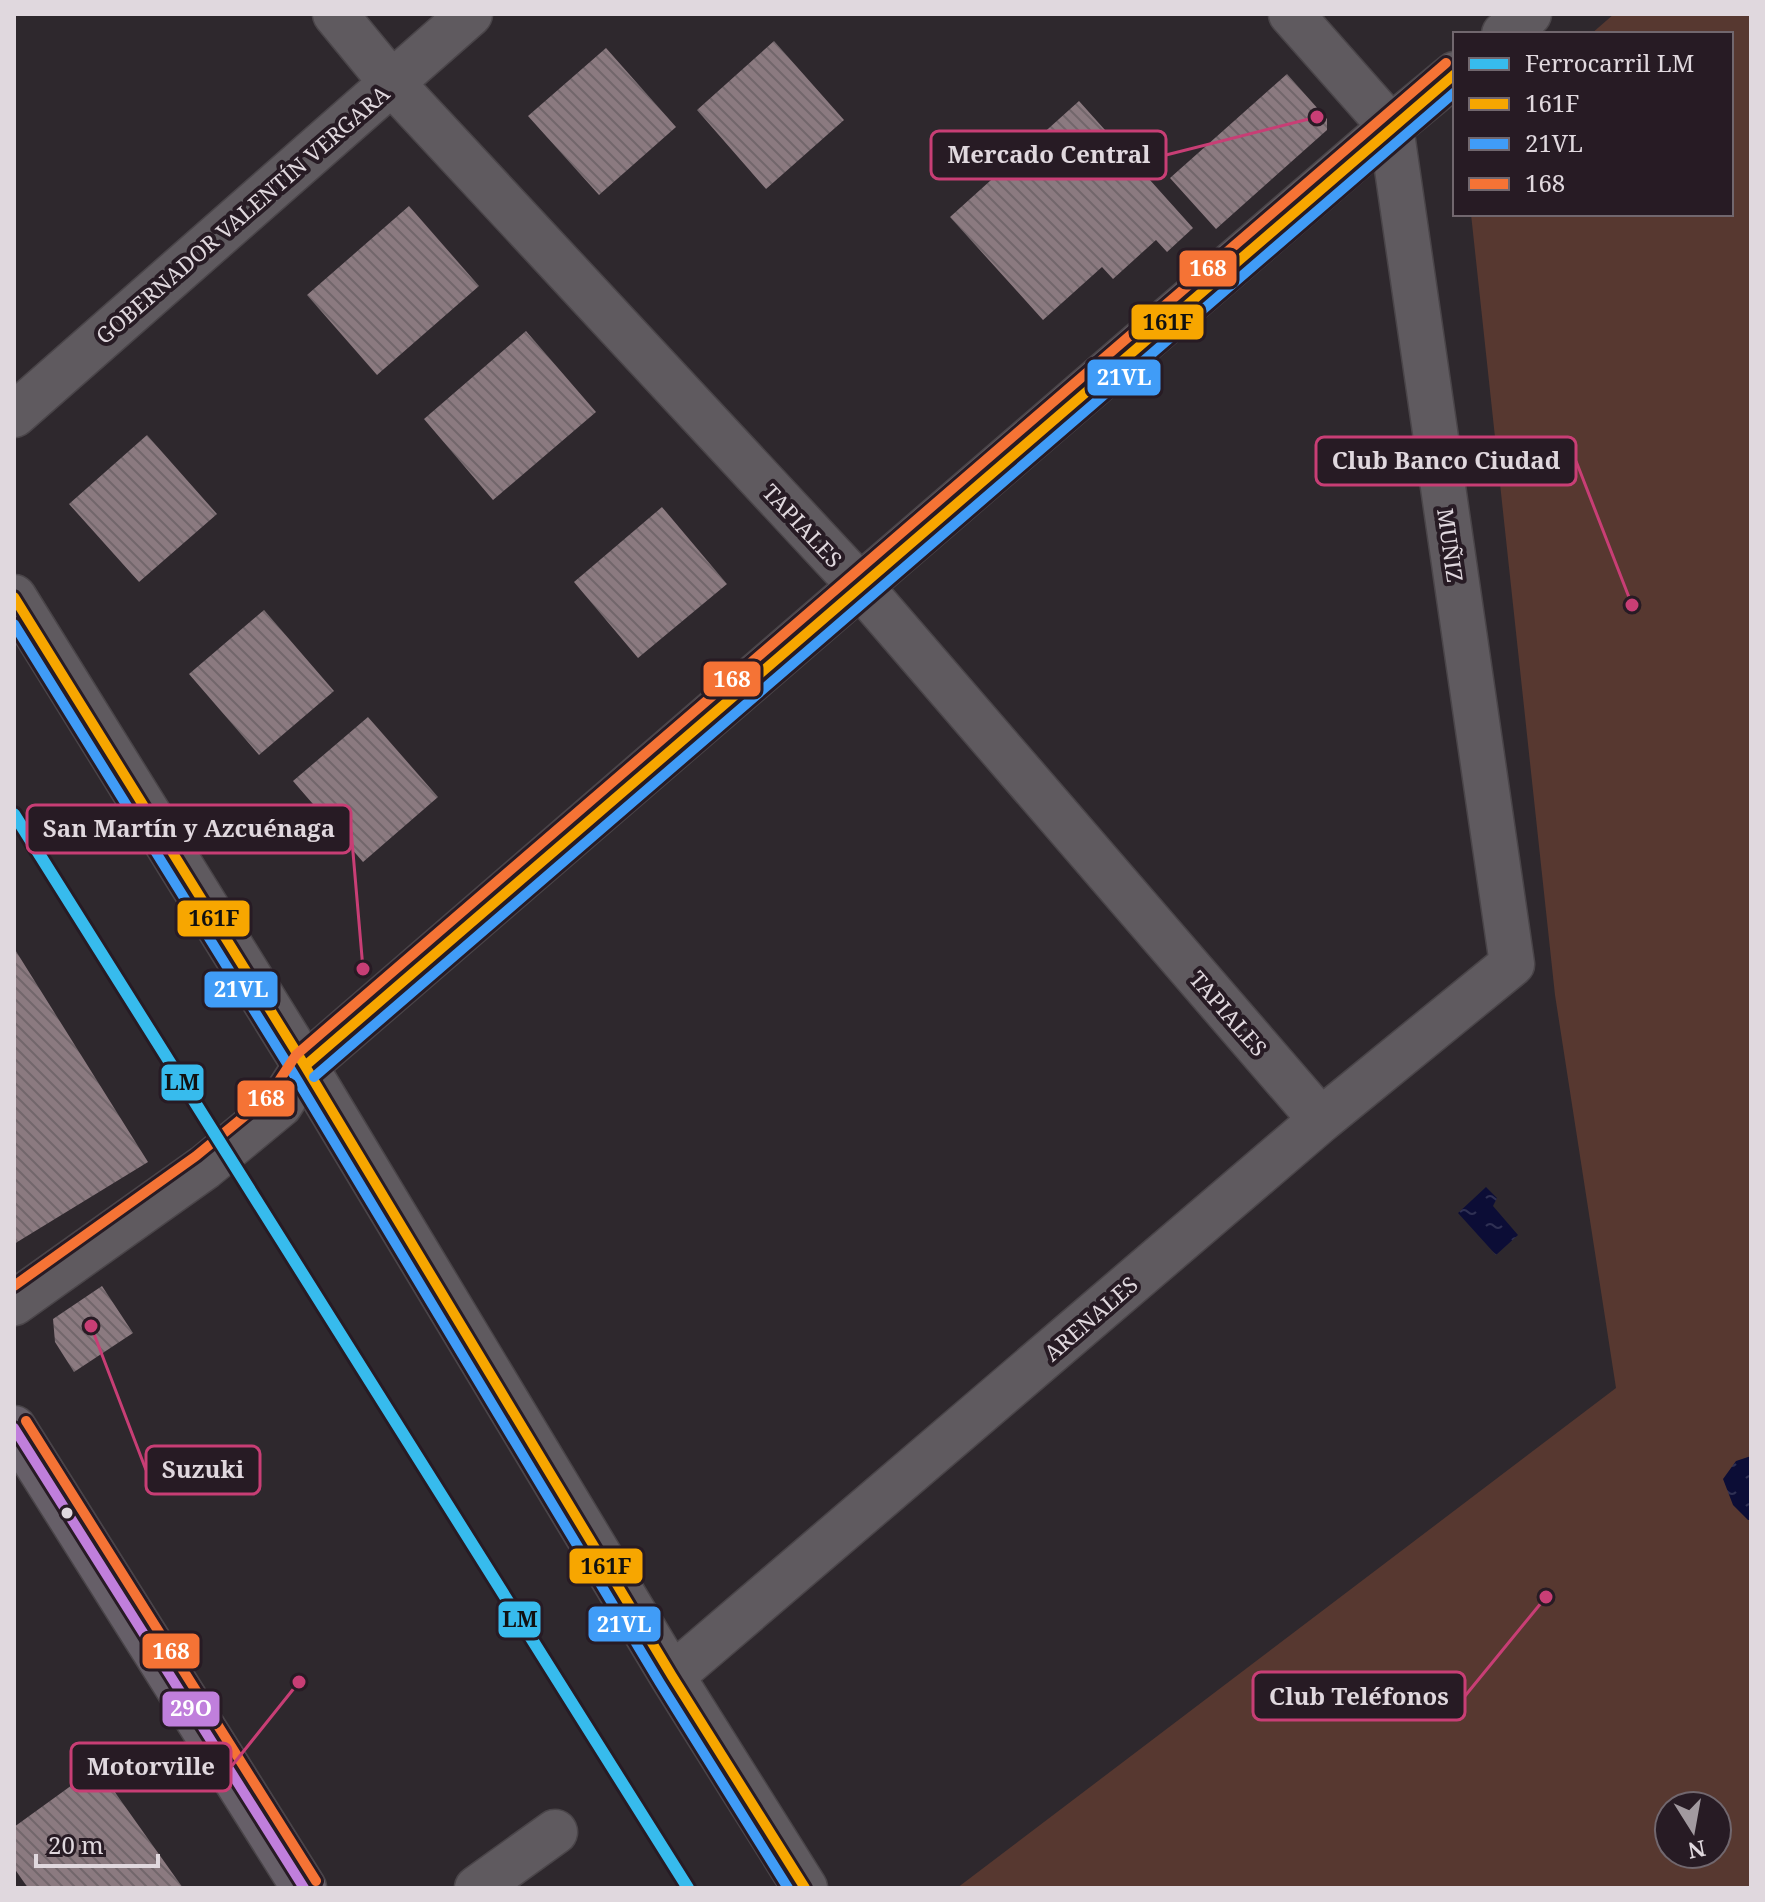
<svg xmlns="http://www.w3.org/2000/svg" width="1765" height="1902" font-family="'Noto Serif',serif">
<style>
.park{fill:#573830;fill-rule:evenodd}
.water{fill:url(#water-ripples)}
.building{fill:url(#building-back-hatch)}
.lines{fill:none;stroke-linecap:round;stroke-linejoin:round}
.street-casing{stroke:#4a4549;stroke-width:47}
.secondary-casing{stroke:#4a4549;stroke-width:47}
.primary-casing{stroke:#4a4549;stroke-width:47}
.street{stroke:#5f5a5f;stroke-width:44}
.secondary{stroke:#5f5a5f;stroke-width:44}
.primary{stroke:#665f68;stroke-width:44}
.bus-1-casing{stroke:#271b24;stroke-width:16}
.bus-2-casing{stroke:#271b24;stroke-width:16}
.bus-3-casing{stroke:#271b24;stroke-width:16}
.bus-4-casing{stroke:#271b24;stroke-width:16}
.bus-1{stroke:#f7a600;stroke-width:10}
.bus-2{stroke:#409cf7;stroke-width:10}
.bus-3{stroke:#f57335;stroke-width:10}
.bus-4{stroke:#c07fdc;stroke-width:10}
.rail-1-casing{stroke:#271b24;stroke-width:18}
.rail-1{stroke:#37bbed;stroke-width:12}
.bus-dot{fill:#e0d8de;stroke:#271b24;stroke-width:3}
.labels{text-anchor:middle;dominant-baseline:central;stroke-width:8;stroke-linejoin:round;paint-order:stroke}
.street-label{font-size:22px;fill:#e0d8de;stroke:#271b24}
.leader{fill:none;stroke:#c83e75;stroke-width:3}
.callout-dot{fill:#c83e75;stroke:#271b24;stroke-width:3}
.callout{fill:#271b24;stroke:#c83e75;stroke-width:3}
.callout-label{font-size:24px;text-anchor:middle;font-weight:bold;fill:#e0d8de}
.line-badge{stroke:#271b24;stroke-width:3}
.badge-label{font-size:22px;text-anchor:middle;font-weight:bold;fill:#fff}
.pale-badge-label{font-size:22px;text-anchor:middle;font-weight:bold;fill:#111}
</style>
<defs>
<pattern id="water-ripples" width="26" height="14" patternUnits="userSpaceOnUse" patternTransform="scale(2)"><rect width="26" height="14" fill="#0c0d36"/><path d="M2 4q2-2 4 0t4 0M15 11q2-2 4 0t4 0" fill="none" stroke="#2f3053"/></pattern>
<pattern id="building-back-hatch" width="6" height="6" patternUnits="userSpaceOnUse" patternTransform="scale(2)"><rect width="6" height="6" fill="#8b7a80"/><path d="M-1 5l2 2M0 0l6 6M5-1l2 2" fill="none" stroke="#72666b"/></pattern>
</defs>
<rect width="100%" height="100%" fill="#2e282d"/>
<path class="park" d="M1614,14H1751V1888H957L1616,1388L1555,995L1471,214H1731V34H1591ZM1669,1806H1717V1854H1669Z"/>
<path class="water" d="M1486,1187L1497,1198L1493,1206L1518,1235L1496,1255L1458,1213Z
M1751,1456V1520H1748L1733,1505L1723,1479L1736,1461Z"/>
<path class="building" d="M774,41L844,120L766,189L697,110Z
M606,48L676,127L599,195L528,116Z
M1287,74L1327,119V130L1216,229L1170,178Z
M1079,101L1193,228L1167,252L1156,240L1113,279L1102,267L1043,320L950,217Z
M409,206L479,286L377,375L307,295Z
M526,331L596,412L493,500L424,419Z
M147,435L217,514L139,582L69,504Z
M662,507L727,584L638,658L574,582Z
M264,610L334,691L259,755L189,674Z
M368,717L438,797L363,862L293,781Z
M14,948L148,1162L14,1244Z
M102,1286L133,1333L74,1372L55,1342L53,1319Z
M97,1767L183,1888H28L14,1868V1827Z"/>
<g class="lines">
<defs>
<path id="street" d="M335,14L391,82L861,587L1321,1120
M14,415L470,14
M14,597L305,1066L672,1676L805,1888
M672,1676L1321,1120L1512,964L1391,127L1291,14
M477,1888L555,1832"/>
<path id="secondary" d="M1504,34L1529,14
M14,1303L205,1167L280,1105L305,1066L1391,127L1455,74"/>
<path id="primary" d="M14,1428L304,1888"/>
</defs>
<use href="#street" class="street-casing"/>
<use href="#secondary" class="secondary-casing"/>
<use href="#primary" class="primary-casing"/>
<use href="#street" class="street"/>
<use href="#secondary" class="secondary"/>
<use href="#primary" class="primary"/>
<defs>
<path id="bus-1" d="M14,597L305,1066L672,1676L805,1888
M305,1066L1455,74"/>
<path id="bus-2" d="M14,624L293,1073L660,1683L788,1888
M314,1077L1455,92"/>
<path id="bus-3" d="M14,1286L196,1156L269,1096L296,1055L1446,63
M26,1421L316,1881"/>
<path id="bus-4" d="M14,1428L304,1888"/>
</defs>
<use href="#bus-1" class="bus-1-casing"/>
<use href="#bus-2" class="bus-2-casing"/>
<use href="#bus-3" class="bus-3-casing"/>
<use href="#bus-4" class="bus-4-casing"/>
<use href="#bus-1" class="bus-1"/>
<use href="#bus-2" class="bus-2"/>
<use href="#bus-3" class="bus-3"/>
<use href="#bus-4" class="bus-4"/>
<defs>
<path id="rail-1" d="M14,814L688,1888"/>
</defs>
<use href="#rail-1" class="rail-1-casing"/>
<use href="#rail-1" class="rail-1"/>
</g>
<circle class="bus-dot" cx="67" cy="1513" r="7"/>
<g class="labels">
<g class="street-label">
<text transform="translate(242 214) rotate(-41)">GOBERNADOR VALENTÍN VERGARA</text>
<text transform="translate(803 525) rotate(47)">TAPIALES</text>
<text transform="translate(1451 545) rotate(82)">MUÑIZ</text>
<text transform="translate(1229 1013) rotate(49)">TAPIALES</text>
<text transform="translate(1090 1318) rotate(-41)">ARENALES</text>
</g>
</g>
<path class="leader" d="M1317 117L1166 155M1632 605L1576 461M363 969L351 829M91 1326L146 1470M1546 1597L1465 1696M299 1682L231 1767"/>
<g class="callout-dot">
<circle cx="1317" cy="117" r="8"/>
<circle cx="1632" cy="605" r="8"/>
<circle cx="363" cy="969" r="8"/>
<circle cx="91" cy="1326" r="8"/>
<circle cx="1546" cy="1597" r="8"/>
<circle cx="299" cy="1682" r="8"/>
</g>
<g class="callout">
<rect x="931" y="131" width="235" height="48" rx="8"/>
<rect x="1316" y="437" width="260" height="48" rx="8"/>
<rect x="27" y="805" width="324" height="48" rx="8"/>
<rect x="146" y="1446" width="114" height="48" rx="8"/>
<rect x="1253" y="1672" width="212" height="48" rx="8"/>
<rect x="71" y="1743" width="160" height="48" rx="8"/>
</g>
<g class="callout-label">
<text x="1049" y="163">Mercado Central</text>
<text x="1446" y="469">Club Banco Ciudad</text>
<text x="189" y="837">San Martín y Azcuénaga</text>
<text x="203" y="1478">Suzuki</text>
<text x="1359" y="1705">Club Teléfonos</text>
<text x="151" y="1775">Motorville</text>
</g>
<g class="line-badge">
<rect x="1178" y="249" width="60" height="39" rx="8" fill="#f57335"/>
<rect x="1130" y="303" width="75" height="38" rx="8" fill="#f7a600"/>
<rect x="1086" y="358" width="76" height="39" rx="8" fill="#409cf7"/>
<rect x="702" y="660" width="60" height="38" rx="8" fill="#f57335"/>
<rect x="176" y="899" width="75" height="39" rx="8" fill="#f7a600"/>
<rect x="203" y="970" width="76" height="39" rx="8" fill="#409cf7"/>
<rect x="160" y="1063" width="45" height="39" rx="8" fill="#37bbed"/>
<rect x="236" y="1079" width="60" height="39" rx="8" fill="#f57335"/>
<rect x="568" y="1547" width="76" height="38" rx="8" fill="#f7a600"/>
<rect x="497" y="1600" width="45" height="39" rx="8" fill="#37bbed"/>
<rect x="587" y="1605" width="75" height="38" rx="8" fill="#409cf7"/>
<rect x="141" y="1632" width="60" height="38" rx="8" fill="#f57335"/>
<rect x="161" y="1690" width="60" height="38" rx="8" fill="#c07fdc"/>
</g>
<g class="badge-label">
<text x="1208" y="276">168</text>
<text x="1124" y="385">21VL</text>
<text x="732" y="687">168</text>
<text x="241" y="997">21VL</text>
<text x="266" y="1106">168</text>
<text x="624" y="1632">21VL</text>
<text x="171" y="1659">168</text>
<text x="191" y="1716">29O</text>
</g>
<g class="pale-badge-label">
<text x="1168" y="330">161F</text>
<text x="214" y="926">161F</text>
<text x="182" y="1090">LM</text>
<text x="606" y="1574">161F</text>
<text x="520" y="1627">LM</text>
</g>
<rect width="1765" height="1902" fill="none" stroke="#e0d8de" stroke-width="32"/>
<rect x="1453" y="32" width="280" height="184" fill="#271b24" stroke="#71676e" stroke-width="2"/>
<rect x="1469" y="58" width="40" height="12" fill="#37bbed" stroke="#71676e" stroke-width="2"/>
<text x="1525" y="72" font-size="24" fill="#e0d8de">Ferrocarril LM</text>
<rect x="1469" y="98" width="40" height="12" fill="#f7a600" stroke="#71676e" stroke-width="2"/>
<text x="1525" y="112" font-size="24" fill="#e0d8de">161F</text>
<rect x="1469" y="138" width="40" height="12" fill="#409cf7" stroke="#71676e" stroke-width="2"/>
<text x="1525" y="152" font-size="24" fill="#e0d8de">21VL</text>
<rect x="1469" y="178" width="40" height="12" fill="#f57335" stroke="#71676e" stroke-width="2"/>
<text x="1525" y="192" font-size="24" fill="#e0d8de">168</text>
<g transform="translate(1693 1830) rotate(169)"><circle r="38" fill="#271b24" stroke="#71676e" stroke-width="2"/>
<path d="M0-6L14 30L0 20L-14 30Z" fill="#a29aa0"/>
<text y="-12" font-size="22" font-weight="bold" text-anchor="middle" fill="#e0d8de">N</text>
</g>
<path d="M36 1854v12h122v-12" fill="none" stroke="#e0d8de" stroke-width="4"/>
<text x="48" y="1854" font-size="24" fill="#e0d8de" stroke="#271b24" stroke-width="6" paint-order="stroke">20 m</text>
</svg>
